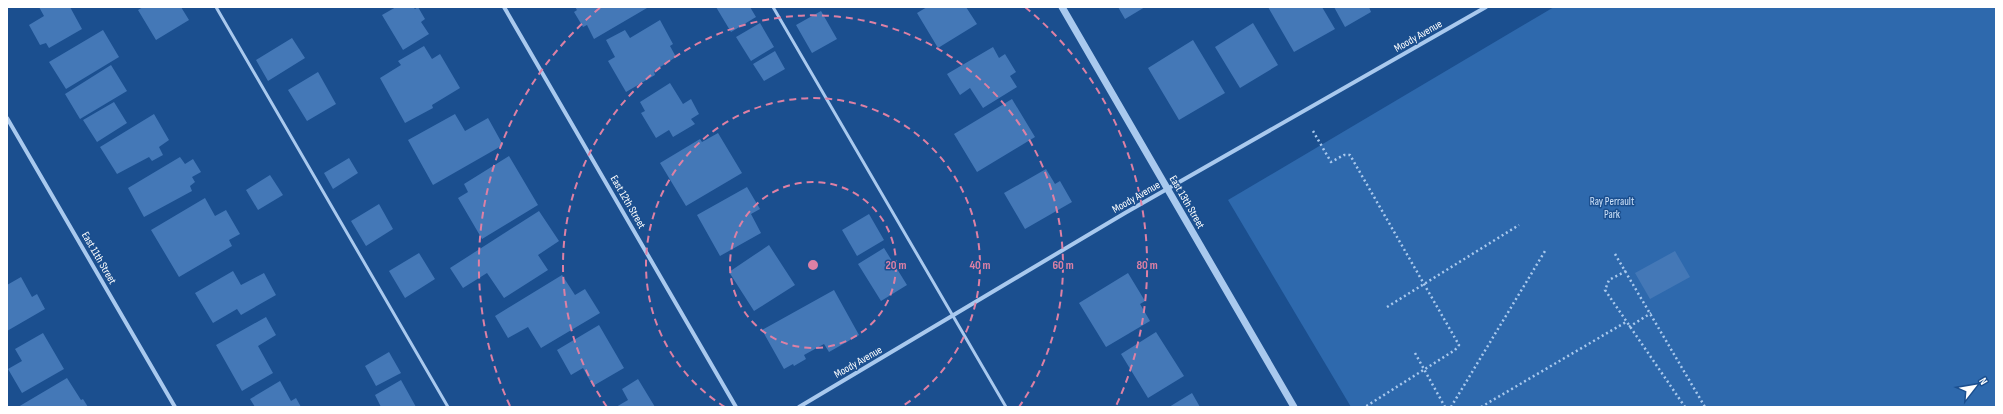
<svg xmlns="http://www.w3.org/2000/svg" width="2003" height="414" font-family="'Sofia Sans Condensed',sans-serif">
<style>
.green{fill:#2e69ad}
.building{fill:#4478b7}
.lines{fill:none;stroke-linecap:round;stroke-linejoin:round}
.path{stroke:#a9c9ee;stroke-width:2.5;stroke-dasharray:2 3;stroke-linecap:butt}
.service{stroke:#a9c9ee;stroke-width:3}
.minor{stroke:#a9c9ee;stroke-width:4}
.tertiary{stroke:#a9c9ee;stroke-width:7}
.ring{fill:none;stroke:#dd80a5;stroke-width:2;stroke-dasharray:7 5}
.labels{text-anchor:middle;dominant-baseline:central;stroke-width:3;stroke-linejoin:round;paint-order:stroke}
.street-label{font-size:11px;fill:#fff;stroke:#1b4f8f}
.park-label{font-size:11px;fill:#cfe3fa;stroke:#1b4f8f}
.centre{fill:#dd80a5;stroke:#1b4f8f;stroke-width:2}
.ring-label{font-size:12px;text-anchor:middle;font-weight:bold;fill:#dd80a5;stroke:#1b4f8f;stroke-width:3;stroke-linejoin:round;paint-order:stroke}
</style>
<rect width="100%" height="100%" fill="#1b4f8f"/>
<path class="green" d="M1554,7H1996V407H1351L1228,200Z"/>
<path class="building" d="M39,7H70L82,29L49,48L46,43L40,45L29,25L44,16Z
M143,7H181L189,20L156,40L138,10Z
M396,7H413L415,9L418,7L425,19L421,22L429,34L403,50L382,15Z
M575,7H646L647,8L594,39L587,25L583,27L574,12L577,10Z
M716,7H750L756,17L731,32Z
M927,7H966L977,24L938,48L917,13Z
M1118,7H1145L1125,19Z
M1268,7H1322L1335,29L1294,52Z
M1334,7H1369L1371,12L1345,27Z
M821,11L837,39L812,53L796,25Z
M660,20L673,44L670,46L676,57L654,71L655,75L626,92L608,61L615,57L606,40L625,30L630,38Z
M760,23L774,47L751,61L736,37Z
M1253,23L1278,65L1240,88L1215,47Z
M103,30L119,57L66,89L49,62Z
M292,38L305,58L268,81L256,60Z
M1193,40L1225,93L1179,120L1148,68Z
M424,46L432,59L440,54L460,88L432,105L433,108L405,123L380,78L401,65L398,61Z
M993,47L999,58L1005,54L1016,72L1010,76L1017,87L983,108L970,88L960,95L947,74Z
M775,51L785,69L764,81L753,64Z
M111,65L127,91L80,119L65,94Z
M318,72L336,104L307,121L288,90Z
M670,83L683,104L691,99L699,114L691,119L695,124L673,137L669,130L656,138L641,113L645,111L640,102Z
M1012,99L1035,137L977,172L954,134Z
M114,102L127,123L97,142L83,120Z
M154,114L169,140L159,147L163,155L152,161L149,157L117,174L100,147Z
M455,114L465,131L488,118L503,145L433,185L408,140Z
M718,133L742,173L686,206L660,163L700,139L702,142Z
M509,156L538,205L482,239L458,198L468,192L464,184Z
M180,157L185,164L193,159L201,172L192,177L195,182L190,186L192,191L144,217L128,188Z
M349,158L358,173L333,189L324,173Z
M1046,169L1055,184L1060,181L1072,202L1025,229L1004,193Z
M270,175L283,195L258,210L246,190Z
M747,187L760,209L751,214L761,233L720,256L697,215Z
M205,198L215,216L226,210L240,234L229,240L232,246L179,277L151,230Z
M379,204L393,229L366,246L351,221Z
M539,211L559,241L538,255L548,270L504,298L487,273L463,288L450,268Z
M869,214L884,240L857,256L842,230Z
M769,245L795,285L754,311L729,272Z
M884,248L907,285L881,301L858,264Z
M1675,251L1690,277L1650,299L1635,273Z
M419,253L435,279L405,298L389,271Z
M233,271L241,285L264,273L276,295L241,315L237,309L213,323L195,293Z
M1128,273L1145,301L1140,304L1150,321L1106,347L1079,303Z
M562,275L575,295L585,289L600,313L541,348L528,327L508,338L495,316Z
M21,277L32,297L37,294L45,309L7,331V285Z
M834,290L859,335L829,352L824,344L804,355L806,359L794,366L793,364L784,369L762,330Z
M266,317L276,335L258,346L273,373L242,391L216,345Z
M599,325L624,368L593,386L583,368L571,375L557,350Z
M1156,332L1184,376L1148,398L1121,354Z
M43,333L64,369L22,393L8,369L22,361L15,349Z
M389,352L401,373L376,386L365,366Z
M67,378L81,400L83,399L88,407H18Z
M638,379L655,407H616L628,400L622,389Z
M401,380L416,407H381L375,395Z
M280,381L291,401L296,398L301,407H255L250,399Z
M1192,393L1200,407H1169Z"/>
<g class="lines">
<path class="path" d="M1313,131L1331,162L1344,155H1350L1459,345L1455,350L1365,407
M1615,254L1705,407
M1626,271L1609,280L1605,290L1685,407
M1387,307L1519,225
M1629,327L1651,313
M1415,353L1445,407
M1451,407L1545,251
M1481,407L1626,322"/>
<path class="service" d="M216,7L448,407
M773,7L1006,407"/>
<path class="minor" d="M504,7L736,407
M7,118L175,407
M799,407L1125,213L1486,7"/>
<path class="tertiary" d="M1062,7L1294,407"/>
</g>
<g class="ring">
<circle cx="813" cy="265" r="83"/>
<path d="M725 407A167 167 0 1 1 901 407"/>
<path d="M607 407A250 250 0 1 1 1019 407"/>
<path d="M510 406A334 334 0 0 1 601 7M1025 7A334 334 0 0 1 1116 406"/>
</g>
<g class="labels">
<g class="street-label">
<text transform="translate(1418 36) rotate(-30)">Moody Avenue</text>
<text transform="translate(1136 197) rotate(-30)">Moody Avenue</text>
<text transform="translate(628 202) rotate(60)">East 12th Street</text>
<text transform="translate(1187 202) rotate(60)">East 13th Street</text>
<text transform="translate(99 258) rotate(60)">East 11th Street</text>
<text transform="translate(858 362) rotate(-30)">Moody Avenue</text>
</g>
<g class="park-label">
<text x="1612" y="201">Ray Perrault<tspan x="1612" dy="13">Park</tspan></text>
</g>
</g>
<circle cx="813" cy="265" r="6" class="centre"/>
<g class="ring-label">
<text x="896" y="269">20 m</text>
<text x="980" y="269">40 m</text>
<text x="1063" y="269">60 m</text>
<text x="1147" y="269">80 m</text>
</g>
<rect width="2003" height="414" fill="none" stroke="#ffffff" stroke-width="16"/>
<g transform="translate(1975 386) rotate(59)" stroke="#1b4f8f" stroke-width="3" paint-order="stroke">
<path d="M0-3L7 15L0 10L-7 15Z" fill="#ffffff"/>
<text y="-6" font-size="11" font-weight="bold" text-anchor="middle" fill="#ffffff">N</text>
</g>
</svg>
